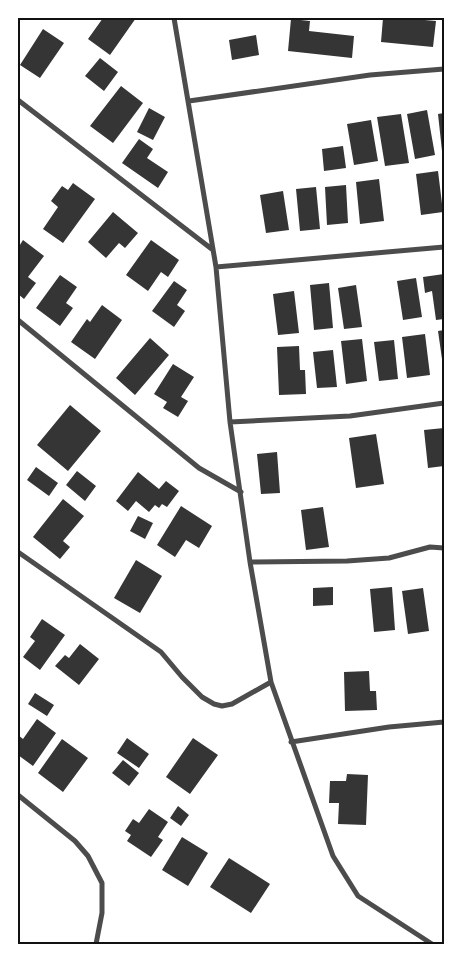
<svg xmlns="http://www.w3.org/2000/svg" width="462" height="962" font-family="'PT Sans',sans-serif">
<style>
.building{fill:#353535}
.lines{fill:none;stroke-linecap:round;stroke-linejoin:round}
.minor{stroke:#4c4c4c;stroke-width:5}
.neatline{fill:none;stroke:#111;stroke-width:2}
</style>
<rect width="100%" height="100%" fill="#fff"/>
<path class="building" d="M103,18H136L110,55L88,39Z
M383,18H402L436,21L433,47L381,42Z
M291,19L310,21L309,31L354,36L352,58L288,51Z
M43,29L64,43L40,78L20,65Z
M256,35L259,55L232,60L229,40Z
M100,58L118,72L104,91L85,76Z
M121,86L143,103L113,143L90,126Z
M149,108L165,117L153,140L137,132Z
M427,110L435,155L415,159L407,114Z
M444,113V150L442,151L438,114Z
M401,114L409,163L385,166L377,117Z
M371,120L378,161L354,165L347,124Z
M139,139L153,149L147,158L168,172L158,188L122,163Z
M343,146L346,168L324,171L322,149Z
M438,171L443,212L421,215L416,174Z
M379,179L384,221L360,224L356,182Z
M73,183L95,199L63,243L43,229L58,207L51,201L62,186L68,190Z
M346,185L348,223L327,225L325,187Z
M316,187L320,229L300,231L296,189Z
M283,191L289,230L266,233L260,195Z
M113,212L138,233L125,248L119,243L106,258L88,242Z
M23,240L44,256L28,277L36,283L24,299L18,294V248Z
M151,240L179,260L168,277L161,272L148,291L126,275Z
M444,274V319L436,320L432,291L425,293L423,277Z
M60,275L77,287L66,303L73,308L60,326L36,308Z
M416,278L422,317L403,320L397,281Z
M174,281L187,290L177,305L185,311L174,327L152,311Z
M329,283L333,328L314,330L310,285Z
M356,285L362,327L344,329L338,288Z
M294,291L299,333L278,335L273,294Z
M102,305L122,320L95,359L71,342L87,319L90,322Z
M444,330V366H443L438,331Z
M425,334L430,375L407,378L402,337Z
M150,338L169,355L135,395L116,378Z
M362,339L367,381L346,384L341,341Z
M394,340L398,379L379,381L374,342Z
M299,346L300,370H305L306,394L279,395L277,347Z
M333,350L337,387L317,388L313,352Z
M173,364L194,377L181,397L188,401L178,417L163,408L167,402L154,394Z
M70,405L101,431L68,471L37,445Z
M444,428V466L428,468L424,430Z
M376,434L384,484L356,488L349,438Z
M277,452L280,493L261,494L257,454Z
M36,467L58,483L49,496L27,480Z
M77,471L96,486L85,501L66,485Z
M138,472L159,489L166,481L179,491L167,507L162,504L159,508L155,505L149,512L136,501L128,511L116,501Z
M63,499L84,516L63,541L70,547L60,559L33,537Z
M181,506L212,526L199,548L186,540L175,557L157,545Z
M323,507L329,547L306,550L301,510Z
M138,516L153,523L145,539L130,531Z
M136,560L162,576L140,613L114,598Z
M333,587V605L313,606V588Z
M392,587L395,630L374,632L370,589Z
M423,588L429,631L408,634L402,591Z
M42,619L65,635L40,670L23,657L35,641L30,637Z
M80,644L99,659L79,685L55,666L65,655L69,658Z
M369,671L370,691H376L377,710L345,711L344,672Z
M35,693L54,705L47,716L28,704Z
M37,719L56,733L33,766L18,755V735L23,739Z
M127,738L149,754L139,768L117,753Z
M193,738L218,755L190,794L166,777Z
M62,739L88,758L63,792L38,773Z
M123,760L139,773L129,786L112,773Z
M347,774L368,775L366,825L338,824L339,803H329L330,781H346Z
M178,806L189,815L181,826L170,818Z
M149,809L168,822L158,837L163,840L151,857L127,841L131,835L125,831L133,819L139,823Z
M182,837L208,853L188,886L162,870Z
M229,858L270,884L251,913L210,887Z"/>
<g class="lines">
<path class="minor" d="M174,18L216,267L230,422L250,562L271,682L333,856L358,896L432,944
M18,100L213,250
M189,101L370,75L444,69
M216,267L444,247
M18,320L199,468L241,492
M230,422L350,416L444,403
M18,552L161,652L182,677L202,697L214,704L222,706L232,704L271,682
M250,562L347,561L389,558L430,547L444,548
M291,742L389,727L444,722
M18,795L75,841L88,856L102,883V913L96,944"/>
</g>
<rect width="462" height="962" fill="none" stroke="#ffffff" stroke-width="38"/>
<rect x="19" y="19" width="424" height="924" class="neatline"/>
</svg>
